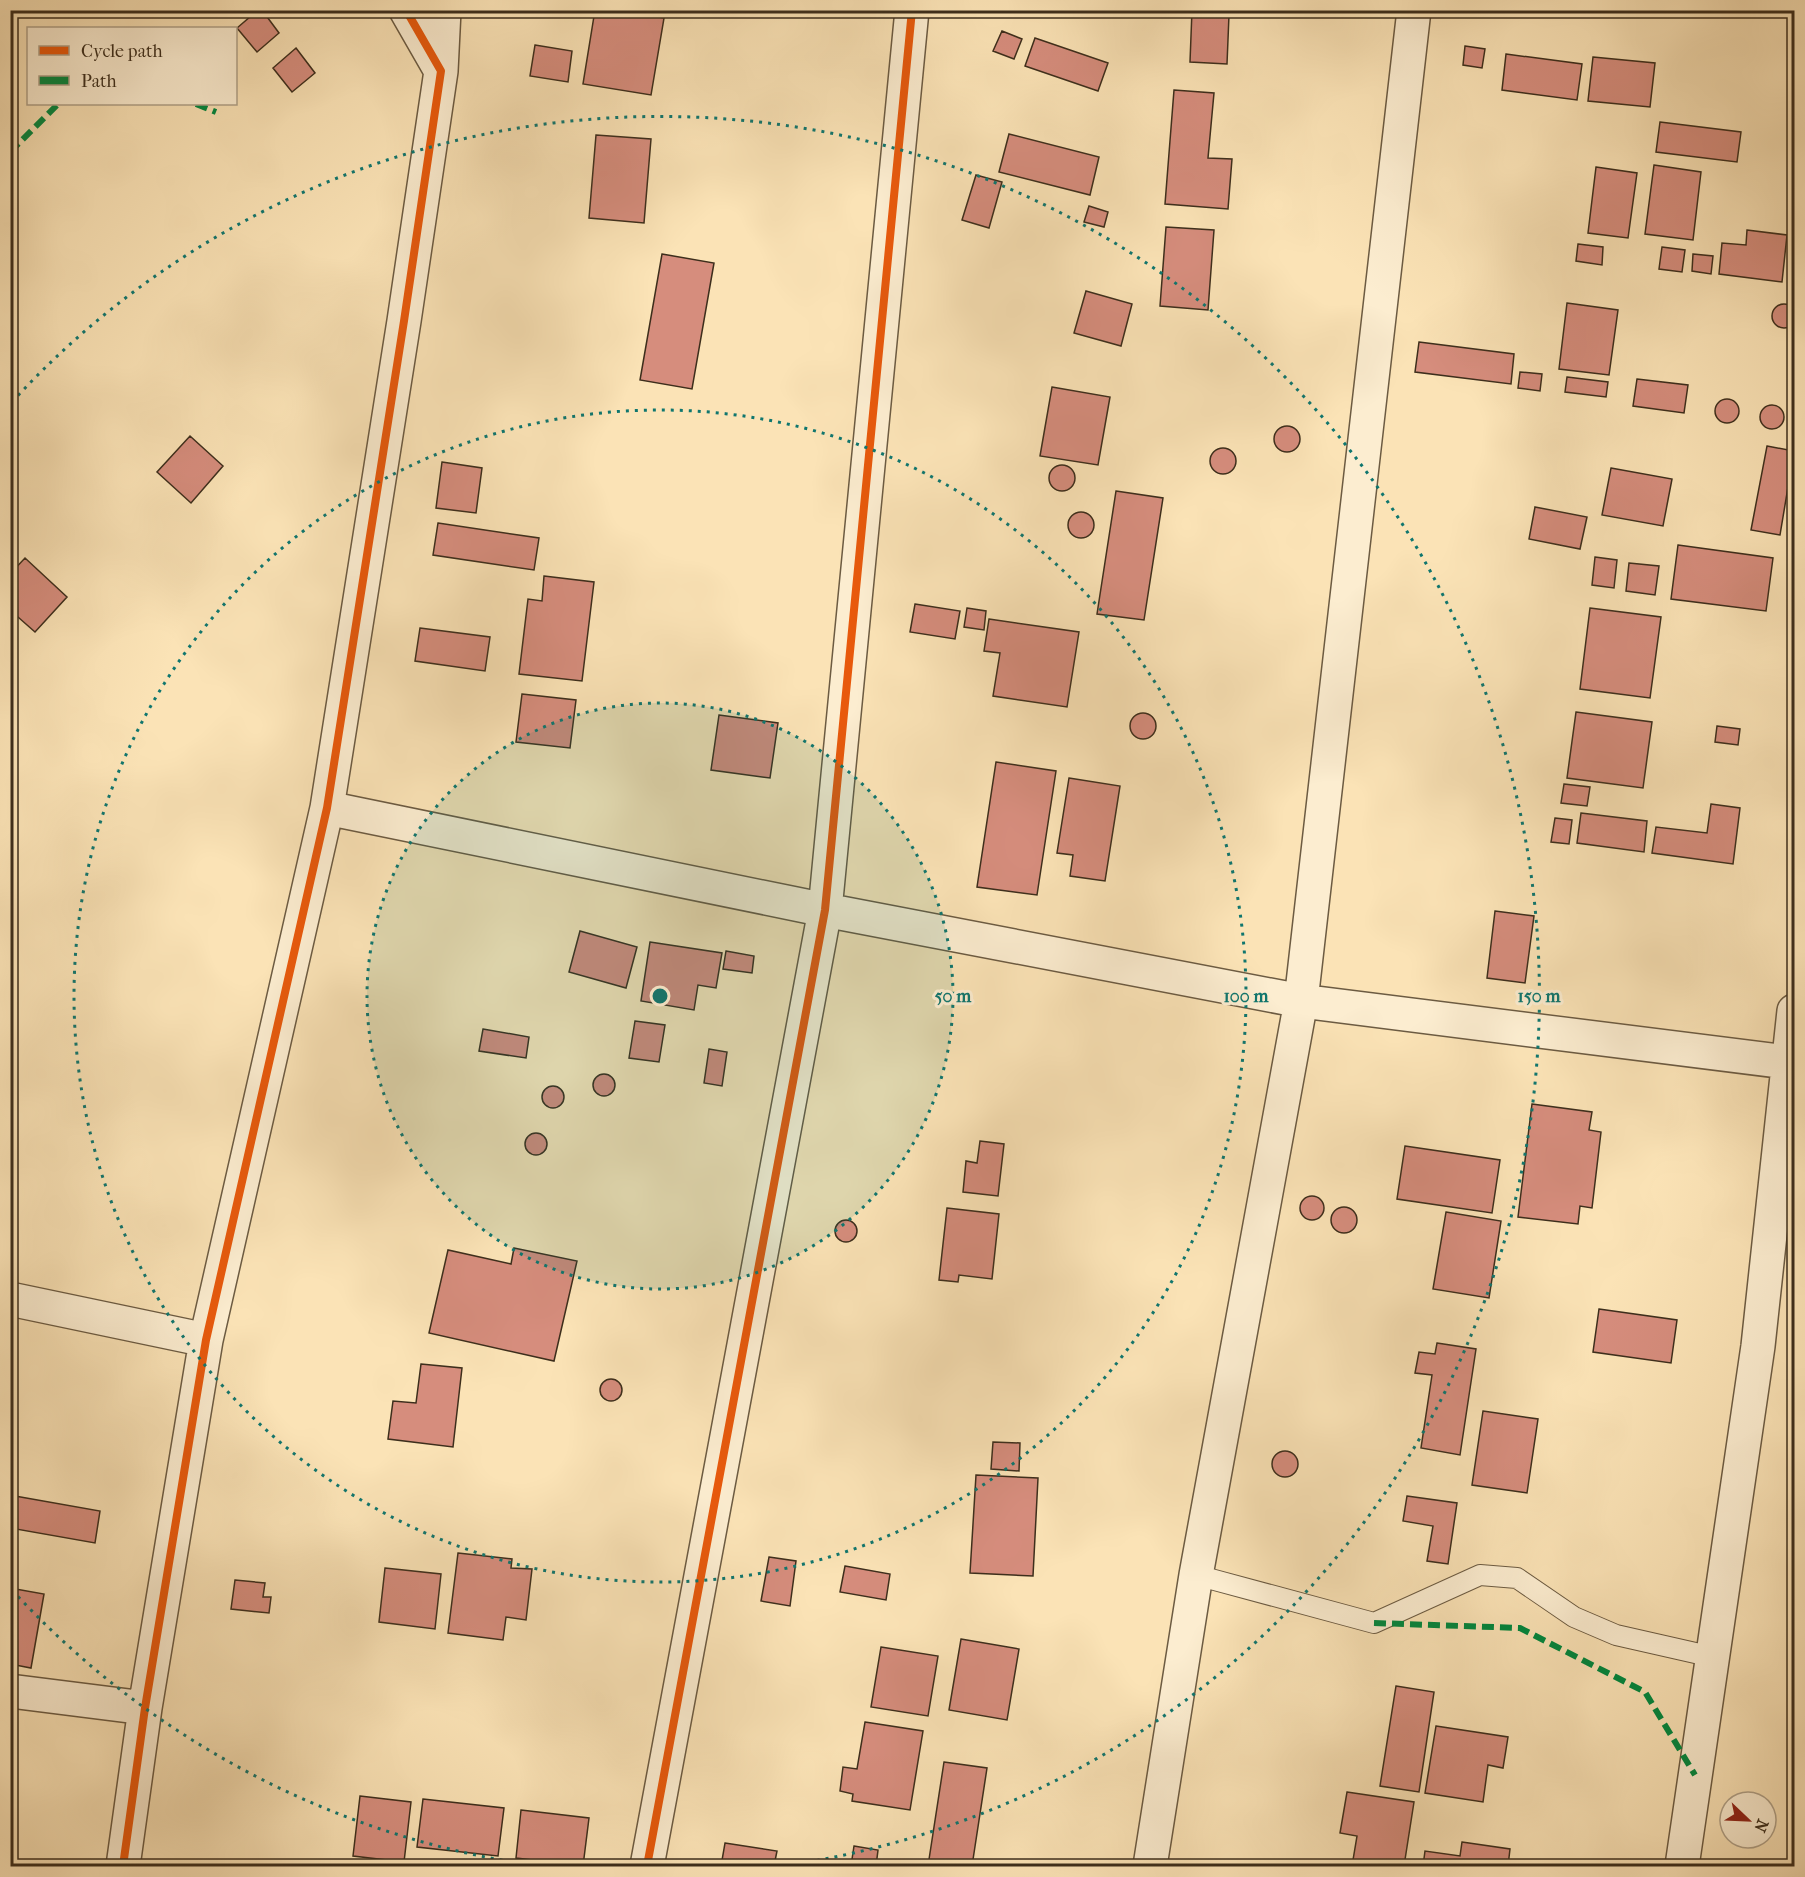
<svg xmlns="http://www.w3.org/2000/svg" width="1805" height="1877" font-family="'IM FELL French Canon',serif">
<style>
.building{fill:#d68d7d;stroke:#3d2e1c;stroke-width:1.5}
.lines{fill:none;stroke-linecap:round;stroke-linejoin:round}
.lane-casing{stroke:#6c5b42;stroke-width:22}
.street-casing{stroke:#6c5b42;stroke-width:36}
.lane{stroke:#fcedd0;stroke-width:20}
.street{stroke:#fcedd0;stroke-width:33}
.quiet{stroke:#00873e;stroke-width:6;stroke-dasharray:12 6;stroke-linecap:butt}
.cycleway-casing{stroke:#fcedd0;stroke-width:11}
.cycleway{stroke:#e8590c;stroke-width:8}
.ring{fill:none;stroke:#0f766e;stroke-width:3;stroke-dasharray:3 6}
.centre{fill:#0f766e;stroke:#fcedd0;stroke-width:3}
.ring-label{font-size:18px;text-anchor:middle;font-weight:bold;fill:#0f766e;stroke:#fcedd0;stroke-width:6;stroke-linejoin:round;paint-order:stroke}
</style>
<rect width="100%" height="100%" fill="#fbe3b6"/>
<filter id="stains"><feTurbulence type="fractalNoise" baseFrequency=".00333" numOctaves="4"/><feColorMatrix values="0 0 0 0 .2 0 0 0 0 .09 0 0 0 0 .02 0 0 0 .5 -.17"/></filter>
<radialGradient id="worn" r=".72"><stop offset=".6" stop-color="#630" stop-opacity="0"/><stop offset="1" stop-color="#630" stop-opacity=".3"/></radialGradient>
<path class="building" d="M258,10H262L279,33L257,52L237,28Z
M595,10H614L664,18L651,95L583,84Z
M1192,10H1214V15H1229L1227,64L1190,62Z
M1002,31L1022,39L1014,59L993,51Z
M1035,38L1108,63L1098,91L1025,66Z
M535,45L572,51L568,82L530,76Z
M1465,46L1485,49L1482,68L1463,65Z
M296,48L315,73L292,92L273,68Z
M1506,54L1582,64L1577,100L1502,90Z
M1593,57L1655,63L1650,107L1588,101Z
M1174,90L1214,93L1208,158L1232,159L1228,209L1165,204Z
M1660,122L1741,132L1737,162L1656,152Z
M1009,134L1099,157L1090,195L999,172Z
M596,135L651,139L644,223L589,218Z
M1654,165L1701,172L1693,240L1645,234Z
M1596,167L1637,173L1628,238L1588,233Z
M976,175L1002,182L989,228L962,220Z
M1089,206L1108,212L1104,227L1084,222Z
M1166,227L1214,230L1208,310L1160,306Z
M1747,230L1787,235L1782,282L1719,274L1722,243L1746,245Z
M1578,244L1603,247L1602,265L1576,261Z
M1662,247L1685,250L1682,272L1659,269Z
M662,254L714,263L692,389L640,380Z
M1693,254L1713,256L1711,274L1692,271Z
M1086,291L1132,304L1121,346L1074,333Z
M1567,303L1618,310L1609,375L1559,369Z
M1772 316a12 12 0 1 1 24 0a12 12 0 1 1-24 0Z
M1419,342L1514,354L1511,384L1415,372Z
M1520,372L1542,374L1540,391L1518,388Z
M1567,377L1608,382L1606,397L1565,392Z
M1637,379L1688,385L1684,413L1633,406Z
M1052,387L1110,397L1098,465L1040,456Z
M1715 411a12 12 0 1 1 24 0a12 12 0 1 1-24 0Z
M1760 417a12 12 0 1 1 24 0a12 12 0 1 1-24 0Z
M1274 439a13 13 0 1 1 26 0a13 13 0 1 1-26 0Z
M190,436L223,466L191,503L157,472Z
M1767,446L1794,451L1780,535L1751,530Z
M1210 461a13 13 0 1 1 26 0a13 13 0 1 1-26 0Z
M442,462L482,468L476,513L436,508Z
M1049 478a13 13 0 1 1 26 0a13 13 0 1 1-26 0Z
M1611,468L1672,479L1663,526L1602,515Z
M1116,491L1163,498L1144,620L1097,614Z
M1535,507L1587,517L1580,549L1529,539Z
M1068 525a13 13 0 1 1 26 0a13 13 0 1 1-26 0Z
M438,523L539,538L534,570L433,555Z
M1678,545L1773,558L1766,611L1671,599Z
M1595,557L1617,560L1614,588L1592,585Z
M25,558L67,597L35,632L10,610V574Z
M1629,563L1659,566L1655,595L1626,591Z
M544,576L594,582L582,681L519,674L528,599L542,601Z
M915,604L960,611L955,639L910,632Z
M967,608L986,611L984,630L964,627Z
M1590,608L1661,617L1650,698L1580,689Z
M989,619L1079,632L1067,707L993,696L1000,653L984,651Z
M420,628L490,637L485,671L415,661Z
M522,694L576,700L570,748L516,742Z
M1576,712L1652,722L1643,788L1567,778Z
M1130 726a13 13 0 1 1 26 0a13 13 0 1 1-26 0Z
M719,715L778,723L770,778L711,770Z
M1717,726L1740,729L1738,745L1715,742Z
M996,762L1056,771L1037,895L977,887Z
M1069,778L1120,786L1105,881L1070,876L1073,855L1057,853Z
M1564,784L1590,787L1587,806L1561,803Z
M1711,804L1740,808L1733,864L1652,853L1656,827L1707,833Z
M1581,813L1647,821L1644,852L1577,843Z
M1555,818L1572,820L1569,844L1551,842Z
M1495,911L1534,916L1525,983L1487,978Z
M580,931L637,947L626,988L569,972Z
M650,942L722,953L716,988L698,985L694,1010L641,1001Z
M726,951L754,956L752,973L723,969Z
M635,1021L665,1025L659,1062L629,1058Z
M483,1029L529,1037L526,1058L479,1051Z
M709,1049L727,1052L722,1086L704,1083Z
M593 1085a11 11 0 1 1 22 0a11 11 0 1 1-22 0Z
M542 1097a11 11 0 1 1 22 0a11 11 0 1 1-22 0Z
M1532,1104L1592,1112L1589,1130L1601,1132L1592,1208L1580,1206L1578,1224L1518,1217Z
M525 1144a11 11 0 1 1 22 0a11 11 0 1 1-22 0Z
M980,1141L1004,1144L998,1196L963,1192L966,1161L977,1163Z
M1405,1146L1500,1160L1492,1213L1397,1199Z
M1300 1208a12 12 0 1 1 24 0a12 12 0 1 1-24 0Z
M1331 1220a13 13 0 1 1 26 0a13 13 0 1 1-26 0Z
M947,1208L999,1214L992,1279L959,1275L958,1282L939,1280Z
M1446,1212L1501,1221L1489,1298L1433,1289Z
M835 1231a11 11 0 1 1 22 0a11 11 0 1 1-22 0Z
M514,1248L577,1261L554,1361L429,1333L448,1250L511,1264Z
M1599,1309L1677,1320L1671,1363L1593,1352Z
M1437,1343L1476,1349L1460,1455L1421,1448L1432,1375L1415,1373L1419,1352L1435,1354Z
M421,1364L462,1368L453,1447L388,1439L393,1401L416,1403Z
M600 1390a11 11 0 1 1 22 0a11 11 0 1 1-22 0Z
M1483,1411L1538,1419L1527,1493L1472,1485Z
M993,1442L1020,1443L1019,1471L991,1469Z
M1272 1464a13 13 0 1 1 26 0a13 13 0 1 1-26 0Z
M976,1475L1038,1478L1033,1576L970,1573Z
M15,1496L100,1511L95,1543L10,1528Z
M1407,1496L1457,1503L1448,1564L1427,1561L1433,1526L1403,1521Z
M458,1553L512,1559L511,1568L532,1569L526,1620L506,1617L503,1640L448,1633Z
M769,1557L796,1561L790,1606L761,1601Z
M845,1566L890,1574L886,1600L840,1592Z
M385,1568L441,1574L435,1629L379,1622Z
M235,1580L265,1583L263,1597H271L269,1613L231,1609Z
M10,1588L44,1594L31,1668L10,1664Z
M961,1639L1019,1649L1007,1720L949,1710Z
M881,1647L938,1656L928,1716L871,1707Z
M1396,1686L1434,1692L1419,1792L1380,1786Z
M865,1722L923,1731L910,1810L852,1801L853,1794L840,1791L843,1767L857,1769Z
M1436,1726L1508,1737L1503,1768L1488,1765L1483,1802L1425,1793Z
M944,1762L987,1768L972,1866H928Z
M1347,1792L1414,1802L1404,1866H1352L1357,1836L1340,1833Z
M360,1796L411,1802L404,1862L353,1856Z
M423,1799L504,1808L498,1856L417,1847Z
M521,1810L589,1818L583,1866L516,1858Z
M1462,1842L1510,1849L1508,1866H1423L1425,1851L1460,1856Z
M725,1843L777,1851L774,1866H721Z
M854,1846L878,1850L876,1866H851Z
M416,1863L445,1866H416Z"/>
<g class="lines">
<defs>
<path id="lane" d="M1196,1575L1374,1623L1480,1575L1517,1578L1574,1617L1616,1635L1713,1657"/>
<path id="street" d="M441,71L444,10
M327,808L825,910L1301,1001L1794,1063
M10,1299L206,1340
M10,1691L145,1708
M123,1866L145,1708L206,1340L327,808L404,321L441,71L406,10
M647,1866L825,910L912,10
M1150,1866L1196,1575L1301,1001L1414,10
M1682,1866L1758,1346L1794,1011"/>
</defs>
<use href="#lane" class="lane-casing"/>
<use href="#street" class="street-casing"/>
<use href="#lane" class="lane"/>
<use href="#street" class="street"/>
<path class="quiet" d="M196,104L216,112
M10,152L58,104
M1374,1623L1520,1628L1645,1692L1695,1775"/>
<defs>
<path id="cycleway" d="M123,1866L145,1708L206,1340L327,808L404,321L441,71L406,10
M647,1866L825,910L912,10"/>
</defs>
<use href="#cycleway" class="cycleway-casing"/>
<use href="#cycleway" class="cycleway"/>
</g>
<circle cx="660" cy="996" r="293" fill="#0f766e" fill-opacity=".12"/>
<g class="ring">
<circle cx="660" cy="996" r="293"/>
<circle cx="660" cy="996" r="586"/>
<path d="M538 1866A879 879 0 0 1 12 1590M12 402A879 879 0 1 1 782 1866"/>
</g>
<circle cx="660" cy="996" r="9" class="centre"/>
<g class="ring-label">
<text x="953" y="1002">50 m</text>
<text x="1246" y="1002">100 m</text>
<text x="1539" y="1002">150 m</text>
</g>
<rect width="1805" height="1877" fill="none" stroke="#fbe3b6" stroke-width="36"/>
<rect x="12" y="12" width="1781" height="1853" fill="none" stroke="#3d2e1c" stroke-width="3"/>
<rect x="18" y="18" width="1769" height="1841" fill="none" stroke="#3d2e1c" stroke-width="1.5"/>
<rect x="27" y="27" width="210" height="78" fill="#fcedd0" stroke="#b0a188" stroke-width="1.5"/>
<rect x="39" y="46" width="30" height="9" fill="#e8590c" stroke="#b0a188" stroke-width="1.5"/>
<text x="81" y="57" font-size="18" fill="#3d2e1c">Cycle path</text>
<rect x="39" y="76" width="30" height="9" fill="#00873e" stroke="#b0a188" stroke-width="1.5"/>
<text x="81" y="87" font-size="18" fill="#3d2e1c">Path</text>
<g transform="translate(1748 1820) rotate(113)"><circle r="28" fill="#fcedd0" stroke="#b0a188" stroke-width="1.5"/>
<path d="M0-4.5L10 22L0 15L-10 22Z" fill="#8f2418"/>
<text y="-9" font-size="16" font-weight="bold" text-anchor="middle" fill="#3d2e1c">N</text>
</g>
<rect width="100%" height="100%" filter="url(#stains)"/>
<rect width="100%" height="100%" fill="url(#worn)"/>
</svg>
